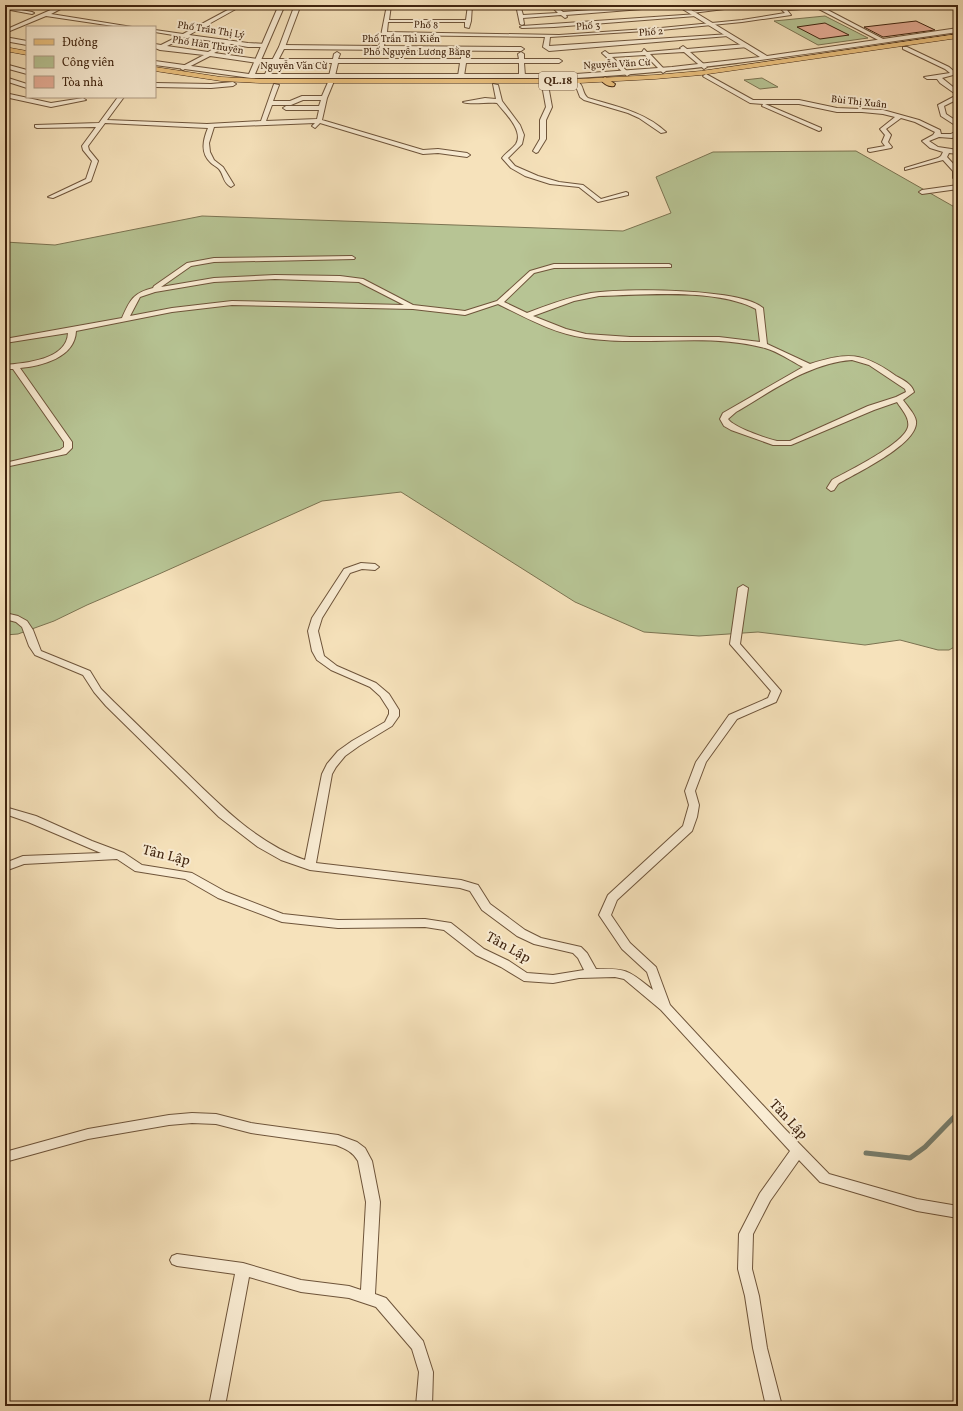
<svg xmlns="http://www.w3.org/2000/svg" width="963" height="1411" font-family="Vollkorn,serif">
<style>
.green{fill:#b7c494;stroke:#7c7452}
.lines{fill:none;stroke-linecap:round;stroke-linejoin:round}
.stream{stroke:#788070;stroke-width:5}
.building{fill:#e7ae97;stroke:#40240f}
.minor-casing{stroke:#6e543a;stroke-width:2}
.tertiary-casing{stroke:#6e543a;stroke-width:2}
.primary-casing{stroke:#40240f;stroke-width:1}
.trunk-casing{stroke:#40240f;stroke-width:2}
.minor{fill:#f9ecd3;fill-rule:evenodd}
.tertiary{fill:#f9ecd3;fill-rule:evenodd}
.primary{fill:#ebc17e;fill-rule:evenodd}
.trunk{fill:#ebc17e;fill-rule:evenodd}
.labels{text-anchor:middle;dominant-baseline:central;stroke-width:4;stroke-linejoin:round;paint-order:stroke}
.far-street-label{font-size:10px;fill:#40240f;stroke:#f9ecd3}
.shield{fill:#f9ecd3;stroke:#78604a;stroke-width:1}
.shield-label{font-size:11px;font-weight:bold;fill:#40240f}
.near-street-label{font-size:14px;fill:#40240f;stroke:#f9ecd3}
</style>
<rect width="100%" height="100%" fill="#f6e2bb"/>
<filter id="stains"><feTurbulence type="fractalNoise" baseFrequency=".005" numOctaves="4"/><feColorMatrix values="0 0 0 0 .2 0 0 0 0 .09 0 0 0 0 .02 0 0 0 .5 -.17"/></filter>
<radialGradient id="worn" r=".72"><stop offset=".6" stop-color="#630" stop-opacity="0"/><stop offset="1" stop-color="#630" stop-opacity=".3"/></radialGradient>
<path class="green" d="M825,16L868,38L818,45L774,21Z
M762,78L778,87L760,89L744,80Z
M856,151L958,209V645L949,650H938L900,640L865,645L758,632L699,636L644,632L575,602L401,492L322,501L159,574L87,605L54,621L18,634L5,635V242L55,245L202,216L623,231L671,213L656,177L713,152Z"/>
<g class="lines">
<path class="stream" d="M866,1153L910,1158L925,1147L958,1113"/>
</g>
<path class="building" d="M916,21L935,30L883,37L864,27Z
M825,23L849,35L820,39L797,27Z"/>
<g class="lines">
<defs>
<path id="minor" d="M62,5H68L51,14L132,27H120L46,16L5,33V30Z
M237,5H243L189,35L248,43L266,44V46L264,47H248L231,44L214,53L257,59H333L334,54L337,52L340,54L338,59H461V56L464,54L467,56L466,59H519L518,54L521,52L524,54V59H559L562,61L559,63H524L525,76L522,78L519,76V63H466L464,76L461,78L458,76L460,63H338L335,76L332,78L329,76L332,63H257L210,56L183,70L181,69V67L204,55L160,50L155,48V44L161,45L179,36L155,32V30L183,34ZM185,37L225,43L208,52L167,46Z
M387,5H391L389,20H466L468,5H472L471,21L469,28L465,27V22H388L387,32L559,35L661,28L742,20L785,13L781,9L783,8L820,6L887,41L882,42L817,8L787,10L791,15L742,22L661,30L550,37L549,46L730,34V36H728L549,51L543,47L545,37L386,35L384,46L521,47L524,49L521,51L282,49L279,47L282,45L379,46Z
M516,5H520L523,15L558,13L550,5H555L563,12L661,5H682L680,6L566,15L567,17L565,18L561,15L523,18L524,24L522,25L520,24Z
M742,5H757L692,13L690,12Z
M5,7L32,12L34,13L32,14L5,9Z
M698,14L696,16L554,27L522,28L520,27L522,26Z
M746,44L748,45V47L690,52L706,66L707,67L704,69L684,52L650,54L665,70L666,71L663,73L645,55L612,57L629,73L630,74L627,76L602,53L605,51L609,54L642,52L644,49L647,52L681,49L680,48L683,46L687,49Z
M903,47H907L949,67L957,74L942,78L958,91V99L944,106L946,114L958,122V127L941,116L938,105L957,95L940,83L937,79H927L924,77L950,73L945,69L903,49Z
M5,64L27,70V74L5,68Z
M706,74L753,100H799L837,108L883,110L919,120L940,130L941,134H951L958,130V135L952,138L939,137L929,141L938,147L958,150V154L949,153L947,157L958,169V181L953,178V171L943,160L905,170V168L938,158L941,156L943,152L930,148L922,141L933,135L935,132L915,122L901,118L886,129L891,135L888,142L892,147L891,148L870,152L868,151V149L885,146L882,142L885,135L880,129L895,117L883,114L862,112H837L799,104H765L821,128V130L819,131L762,106L763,104L750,103L704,77L703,76Z
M5,77L27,84V88L5,81Z
M329,80L334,81L327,98L322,120L423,150L438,149L467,153L470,155L467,157L438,153L423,154L320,123L315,128L312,126L315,123L214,127L209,143L210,152L214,160L223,167L234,185L231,187C223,183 224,175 219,169C217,167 213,165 211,163C200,153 203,140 208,128L105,123L88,146L89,150L98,161L91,181L53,198L48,197L86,179L92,161L83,150L82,146L96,127L37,128L35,127V125L99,123L118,97H124L107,120L207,124L261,121L274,84L279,85L273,101H290L302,96H322ZM303,100H321L319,106H286L283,108L286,110H319L317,119L266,121L272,105H291Z
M578,82C584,85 582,94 588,98C615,106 645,112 666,132L661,133L639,118L628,113L584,100L580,97L575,84Z
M155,83L211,84L233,82L236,84L233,86L211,88L155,87Z
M545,83L548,85L552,107L546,120V139L538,152L536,153L533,151L540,139V120L546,107L542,85Z
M493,84L498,85L502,101L520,125L524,135L522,144L508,158L515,166L538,176L559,182L583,185L601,199L626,192L628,193V195L598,202L579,187L550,184L525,176L511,168L502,158C506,153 512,149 516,144C524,131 505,113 497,103C489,102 469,105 463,102L485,98L496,99Z
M5,93L51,103L83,98L86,100L51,107L5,97Z
M958,185V189L922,194L919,192L922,190Z
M352,256L355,258L354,259L214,262L191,266L161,287L214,278L275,275L340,276L363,279L413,305L465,311L497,301L530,271L554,264H669L671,265V267L554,268L534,273L504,302L527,313C548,305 569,297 591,293C622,288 742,288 763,308L767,344L810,364C849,352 862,352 896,376C903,380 912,384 914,392L903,400C907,406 915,414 916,421C919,444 856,473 838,484L834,490L831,491L827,488L832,480C848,471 904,444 908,427C910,418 902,410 897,402L874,410L791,445H773L731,430L724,426L720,419L723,413L803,367C791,361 779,352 765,348C707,332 645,347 586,338C555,334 527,318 498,304L465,315L413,309L232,305L172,312L76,331C75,358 41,366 20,368L72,442V448L66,454L5,467V463L60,450L64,447V442L13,369H5V365C25,363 67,360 68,333L5,343V339L122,318C130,300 133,293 153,288L154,286L187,263L214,258ZM275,279L359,282L404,305L232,301L172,308L130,316L140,297L155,292L214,282ZM599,296C645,295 715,288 756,309L760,342L719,337H630L586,334L566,329L533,316L574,301ZM852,360L869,365L905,389L906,392L896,397L868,406L790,441C786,441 781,441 777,441C767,439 733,427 728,419L736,412C772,391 809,363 852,360Z
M361,563L375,564L379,567L375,570L362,569L350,573L322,618L318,631L324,656L337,666L376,683L389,694L399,710V716L392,726L359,746L345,756L336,767L332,774L316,863L461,880L478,885L490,904L525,930L541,938L581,947L587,953L596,969C627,968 629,971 653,990L647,972L622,949L599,915L608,895L683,826L689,805L685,791L696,762L729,715L768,698L771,691L730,644L738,588L743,585L748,588L740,644L781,691L776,702L737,719L706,762L695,791L699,805L697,817L692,831L617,900L611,915L630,943L656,967L670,1005L784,1128L829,1174L917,1199L958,1206V1218L917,1211L820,1182L799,1160L770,1201L753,1234L752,1269L759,1296L767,1348L782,1406H766L753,1348L745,1296L738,1269L739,1234L760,1193L790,1151L661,1010L624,979L615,977L579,978L553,983L524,981L501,967L476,955L444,930L425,927L338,928L282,922L218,898L185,879L135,871L117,859L24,864L5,871V863L23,856L101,853L28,822L5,814V807L36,816L92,841L124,853L142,865L192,873L226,892L283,914L338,920L425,919L451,923L484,949L509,961L527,973L553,975L584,970L578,958L573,953L534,944L517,936L482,910L470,891L460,888L310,870L281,860L258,847L219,817L106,706L94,692L83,675L35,655L29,646L22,627L16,622L5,619V613L18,616L27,621L33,630L41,651L90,671L101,689L114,702C138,725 162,749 186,772C222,807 257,843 305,860L322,774L327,764L338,751L352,741L385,722L389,714V710L380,696L370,687L331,670L317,660L312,651L308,631L312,618L344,569Z
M192,1113L216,1114L251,1123L338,1135L357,1142L365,1148L372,1161L380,1202L375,1294L386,1298L423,1341L433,1372L432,1406H416L419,1372L412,1349L376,1307L349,1298L301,1292L249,1277L225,1406H209L235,1274L177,1266L172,1264L170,1260L172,1256L177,1254L243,1263L301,1280L349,1286L361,1290L366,1202L358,1161C353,1152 346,1149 336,1145L251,1133L216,1124L192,1123L169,1125L88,1139L5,1162V1152L88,1129L169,1115Z"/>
<path id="tertiary" d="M236,5H368L365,7H300L285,47L271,74H576L672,67L760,57L676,5H683L767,56L958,28V32C831,50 704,71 576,78H251L155,65V61L249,74L278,7H239ZM284,7H294L279,47L265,74H255Z
M5,37L27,41V45L5,41Z"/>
<path id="primary" d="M958,34V38L701,75L655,79L579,83H260L221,81L155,71V67L221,77L260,79H579L655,75L701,71Z
M5,47L27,51V55L5,51Z"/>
<path id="trunk" d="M605,77L615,84L614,86C609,87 604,84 601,80Z"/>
</defs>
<use href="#minor" class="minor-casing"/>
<use href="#tertiary" class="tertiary-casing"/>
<use href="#primary" class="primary-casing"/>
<use href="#trunk" class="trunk-casing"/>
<use href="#minor" class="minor"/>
<use href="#tertiary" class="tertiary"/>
<use href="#primary" class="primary"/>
<use href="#trunk" class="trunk"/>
</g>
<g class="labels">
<g class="far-street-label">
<text transform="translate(426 25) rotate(2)">Phố 8</text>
<text transform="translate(588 26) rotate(-4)">Phố 3</text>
<text transform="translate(211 30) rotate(9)">Phố Trần Thị Lý</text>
<text transform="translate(651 32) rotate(-4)">Phố 2</text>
<text x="401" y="39">Phố Trần Thì Kiến</text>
<text transform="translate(208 45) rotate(9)">Phố Hàn Thuyên</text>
<text x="417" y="52">Phố Nguyễn Lương Bằng</text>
<text transform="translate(617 64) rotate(-3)">Nguyễn Văn Cừ</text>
<text x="294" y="66">Nguyễn Văn Cừ</text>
<text transform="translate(859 102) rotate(6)">Bùi Thị Xuân</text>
</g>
<rect class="shield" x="539" y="72" width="38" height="18" rx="3"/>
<g class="shield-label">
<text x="558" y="81">QL.18</text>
</g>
<g class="near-street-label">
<text transform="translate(166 856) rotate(14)">Tân Lập</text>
<text transform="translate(508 948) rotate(29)">Tân Lập</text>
<text transform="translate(788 1120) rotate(47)">Tân Lập</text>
</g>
</g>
<rect width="963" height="1411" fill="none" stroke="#f6e2bb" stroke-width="20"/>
<rect x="6" y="6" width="951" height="1399" fill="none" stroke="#40240f" stroke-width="2"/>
<rect x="10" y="10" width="943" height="1391" fill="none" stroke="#40240f"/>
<rect x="26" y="26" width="130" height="72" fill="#f9ecd3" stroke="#af9c85"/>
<rect x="34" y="39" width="20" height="6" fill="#ebc17e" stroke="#af9c85"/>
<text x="62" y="46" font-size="12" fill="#40240f">Đường</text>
<rect x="34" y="56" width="20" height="12" fill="#b7c494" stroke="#af9c85"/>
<text x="62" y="66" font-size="12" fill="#40240f">Công viên</text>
<rect x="34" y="76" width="20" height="12" fill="#e7ae97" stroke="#af9c85"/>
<text x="62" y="86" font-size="12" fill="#40240f">Tòa nhà</text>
<rect width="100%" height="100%" filter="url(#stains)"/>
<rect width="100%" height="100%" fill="url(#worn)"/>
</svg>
